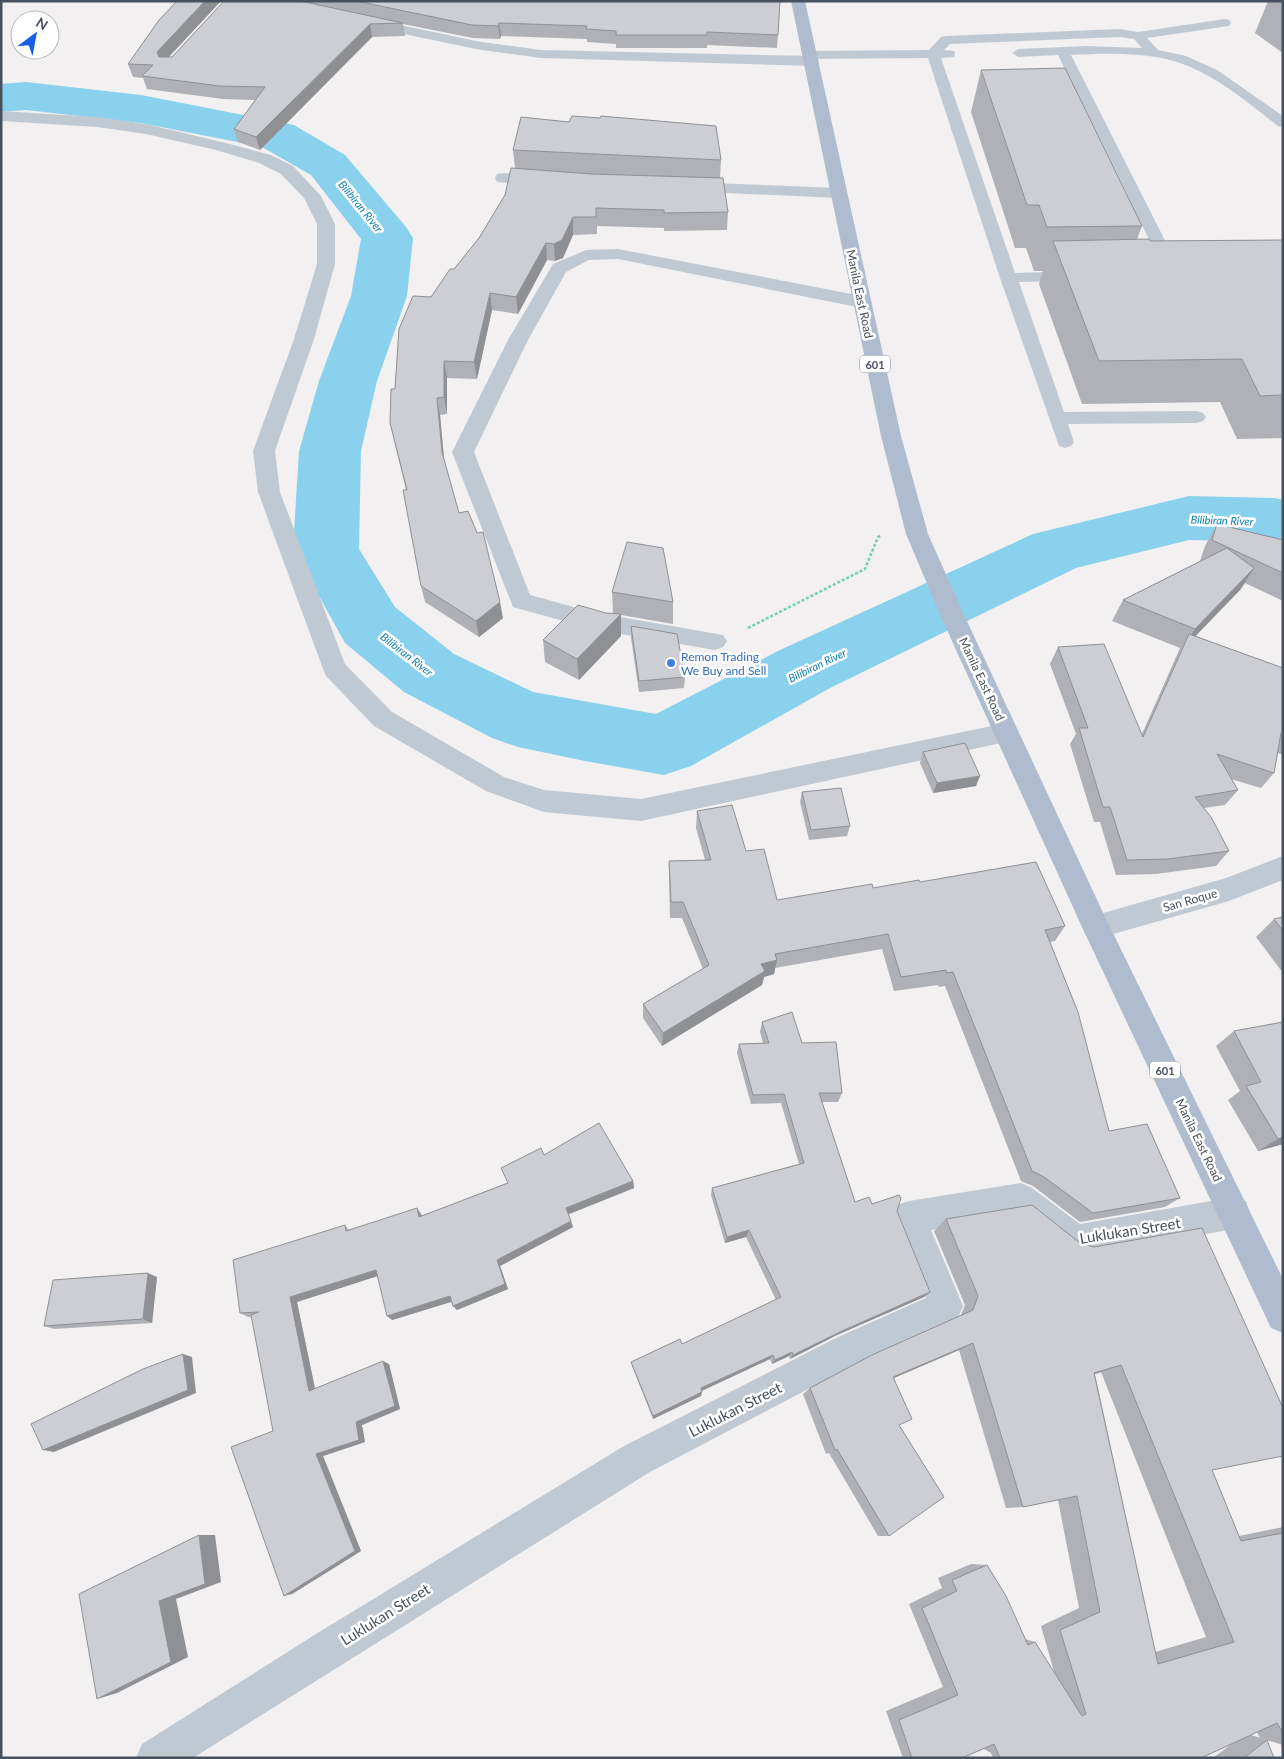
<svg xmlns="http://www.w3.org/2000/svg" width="1284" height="1759" font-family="Lato,sans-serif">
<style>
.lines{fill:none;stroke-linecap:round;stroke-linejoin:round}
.river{fill:#8ad1ee;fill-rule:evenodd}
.path{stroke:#74cfaa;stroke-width:2.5;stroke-dasharray:3 2;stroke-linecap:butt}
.lane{fill:#c0c9d2;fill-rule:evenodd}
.street{fill:#c0c9d2;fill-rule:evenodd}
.primary{fill:#afbccf;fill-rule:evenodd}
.wall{fill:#afb1b6;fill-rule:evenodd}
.shaded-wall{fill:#8f9094}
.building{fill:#ccced4;stroke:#8f9094;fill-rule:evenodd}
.shop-dot{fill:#3f7fe0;stroke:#fff;stroke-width:2}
.labels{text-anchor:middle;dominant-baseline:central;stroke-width:5;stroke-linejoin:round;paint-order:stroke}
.far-water-label{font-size:11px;font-style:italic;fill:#097faf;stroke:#fff}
.shield{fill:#fff;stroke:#7e858e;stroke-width:1}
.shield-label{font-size:11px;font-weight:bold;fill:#47515e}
.street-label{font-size:12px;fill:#47515e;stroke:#fff}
.shop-label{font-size:12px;fill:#366cbe;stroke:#fff;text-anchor:start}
.near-street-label{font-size:15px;fill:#47515e;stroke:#fff}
</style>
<rect width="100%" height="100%" fill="#f2f0f0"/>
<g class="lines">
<path class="river" d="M26,82L141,95L294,125L345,155L406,227L413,238L407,296L377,381L361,451L359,549L395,607L454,654L533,692L656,714L780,650L1033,534L1189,496L1275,498L1283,500V545L1272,542L1189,540L1076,568L830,688L691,766L664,775L585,761L518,747L492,738L404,692L345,643L293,549L299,451L319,381L351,296L361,239L311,175L262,147L141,123L26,110L1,112V84Z"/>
<path class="path" d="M748,628L865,569L878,537L881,536"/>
<path class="lane" d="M1225,19L1229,20L1231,23L1229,26L1147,38L1158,50L1186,56L1217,70L1283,116V127L1278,126C1253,107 1228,85 1199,71C1160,51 1114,53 1071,55L1180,270L1178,273H1166L1164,270L1058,55L1018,57L1012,53L1018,49L1087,46L1142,48L1134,39L1120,37L950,44L944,50L954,51L955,54L954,57L941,58L1015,273L1074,271L1080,273L1082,276L1080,279L1074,281L1019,282L1064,412L1197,411L1203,413L1206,417L1203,421L1197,423L1068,424L1074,442L1071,446L1065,448L1059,446L1000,278L928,58L810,59L804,55L810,51L929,50L941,37L946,36L1120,29L1138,32Z"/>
<path class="street" d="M293,1H307V5L315,7L481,42L541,50L811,56L816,58L819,61L816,64L811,66L541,58L481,50L312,15L297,11L292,4Z
M1,111L97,117L146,124L226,143L271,155L293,166L321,196L335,224V264L314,339L275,451L280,492L345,664L392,712L504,777L544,790L641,799L1006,723L1015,726L1019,733L1015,740L641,821L544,812L486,791L374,726L326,676L323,669L258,492L253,451L294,339L317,264V224L304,198L281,174L259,163L216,150L146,134L97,127L1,121Z
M503,173L547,176L553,177L555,181L553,185L547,186L497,182L495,178L497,174Z
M687,182L838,188L844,189L847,193L844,197L838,198L681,191L678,187L681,183Z
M618,249L862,296L869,298L871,302L869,306L862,308L618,259L589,260L566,272L528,340L474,452L530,595L592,612L723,635L727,641L723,647L715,650L592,629L513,607L452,452L508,340L553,264L586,250Z
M1283,856V880L1229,901L1096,939L1086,936L1082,927L1086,918L1096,915L1226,878Z
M1021,1183L1032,1188L1080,1224L1234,1197L1246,1201L1250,1213L1246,1225L1234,1229L1076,1257L1064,1253L1017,1216L931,1230L963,1306L958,1318L862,1361L650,1472L193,1758H136L142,1744L316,1634L624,1446L838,1337L926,1298L893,1217L897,1205L909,1201Z"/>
<path class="primary" d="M791,1H805L901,436L928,534L966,619L1106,919L1283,1279V1333L1271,1328L1082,927L942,619L906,534L881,436Z"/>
</g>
<path class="wall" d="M177,1H221L169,57H172L309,3L308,1H780L777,48L707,45V48H616V44L587,42V39L501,36L500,39L473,38L403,24L405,36L372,37L260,150L238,142L234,129L255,100L223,99L147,89L143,78L133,77L128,64Z
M1268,1H1283V53L1255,33Z
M981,70L1142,226L1137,239L1150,241L1283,240V438L1237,439L1220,402L1082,404L1039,284L1043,271H1034L1026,248H1015L971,112Z
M513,150L721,160L720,178L728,212L727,230L664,231V228L597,226V234L573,235L563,258L555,261L547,260L518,314L492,310L477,379L447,378V414L440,415L444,460L459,513L503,618L479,637L425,602L421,586L406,490L390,423L395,389L431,297L454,269L479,238L505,195L515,168Z
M1217,524L1283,540V601L1245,583L1240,590L1195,636L1283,668V755L1278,753L1274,773L1261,788L1231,779L1238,790L1225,805L1204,808L1229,851L1216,866L1156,874L1116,875L1100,822H1094L1070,744L1076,734L1050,664L1058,647L1142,734L1180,648L1112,621L1123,600L1200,561L1205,546Z
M612,592L673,602V624L621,615V636L579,680L545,662L543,640L606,613H613Z
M631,626L685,677L684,688L639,692L631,638Z
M923,752L976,786L933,793L920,763Z
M802,792L850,826L847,836L809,840L800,802Z
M697,811L746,851L777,900L920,882L1065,926L1055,941L1050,942L1109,1131L1180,1198L1165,1207L1080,1222L1033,1186L1021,1181L945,986L939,987L938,985L894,991L882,949L775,968L774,974L764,977L762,985L662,1046L643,1018V1004L703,969L682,918H670L669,877V861L705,860L696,828Z
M1283,917V973L1256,937L1274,919Z
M762,1022L802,1043L842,1093L838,1102H822L855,1202L872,1204L924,1297L837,1335L790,1359L789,1356L772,1364L770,1359L702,1391V1392L701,1396L653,1419L632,1366L631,1362L682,1344L776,1300L746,1237L725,1243L711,1195L712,1188L799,1164L781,1103L751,1104L737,1053L739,1044L763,1043L760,1032Z
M1283,1022V1144L1258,1151L1228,1100L1240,1091L1216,1046L1234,1031Z
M544,1155L633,1181L634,1188L568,1214L573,1227L500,1266L508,1289L457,1310L451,1302L392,1320L377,1276L297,1302L315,1388L389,1364L400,1409L362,1425L365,1442L323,1456L361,1551L292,1594L273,1431L252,1317H248L240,1313L345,1225L349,1230L421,1214L422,1216L507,1183Z
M1032,1205L1212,1470L1239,1536L1283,1527V1745L1260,1738L1257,1732L1251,1735L1267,1740L1274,1758H1213L1230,1745L1201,1758H993L991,1753L984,1749L962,1758H903L886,1711L943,1687L909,1604L942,1588L938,1578L971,1564L987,1565L1025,1639L1035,1642L1055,1675L1041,1626L1079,1608L1058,1500L1023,1507L1006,1508L959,1350L894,1378L899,1425L889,1536H878L829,1453L826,1454L803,1394L810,1388L961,1315L965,1305L934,1231L946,1219ZM1101,1372L1206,1637L1155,1652L1095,1374Z
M157,1277L152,1323L54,1329L44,1326Z"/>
<path class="shaded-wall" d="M205,1H221L161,65L157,52Z
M499,23L501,36L500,39L498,26Z
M370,24L372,37L260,150L256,137Z
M573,217V235L563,258L555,261L554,244Z
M546,243L547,260L518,314L516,297Z
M490,293L492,310L477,379L474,362Z
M444,361L447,378V414L444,397Z
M437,398L440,415L445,469L442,452Z
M1254,568L1240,590L1183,649L1195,629Z
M500,602L503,618L479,637L476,621Z
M621,614V636L579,680L577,659Z
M980,776L976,786L933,793L937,783Z
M777,960L774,974L764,977L762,985L662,1046L663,1033L761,964Z
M1283,1137V1144L1258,1151L1278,1139Z
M633,1181L634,1188L567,1215L566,1208Z
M417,1208L421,1214L424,1223L419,1217Z
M571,1221L573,1227L500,1266L508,1289L457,1310L453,1306L497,1260Z
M749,1230L746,1237L725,1243L727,1237Z
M376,1270L381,1275L297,1302L316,1394L309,1391L290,1297Z
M148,1273L157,1277L152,1323L143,1319Z
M930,1292L924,1297L837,1335L790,1359L793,1355L842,1331Z
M450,1296L454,1301L392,1320L387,1316Z
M973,1343L959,1350L882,1383L893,1377Z
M792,1352L789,1356L772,1364L775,1360Z
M183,1354L192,1357L196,1393L54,1452L43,1450Z
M773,1355L770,1359L699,1392L701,1388Z
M383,1361L389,1364L400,1409L362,1425L365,1442L323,1456L361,1551L292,1594L284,1596L316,1454L356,1422Z
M1121,1365L1101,1372L1075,1380L1094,1373Z
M702,1392L701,1396L653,1419V1416Z
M199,1535H215L221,1582L176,1599L188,1657L117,1693L97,1699Z"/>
<path class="building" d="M177,1H205L157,52L159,57H172L224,1H300L403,23L370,24L256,137L234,129L265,87L220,86L142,76L153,65L128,64L159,20Z
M356,1H780L778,35L707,32V35H616V31L586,29L587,26L499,23L498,26L472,25Z
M1065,68L1142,226L1047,227L1039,205H1027L981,70Z
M572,116L600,118L601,116L716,126L721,160L513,150L521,117L569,122Z
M511,168L592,174L723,178L728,212L664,213V210L596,208V217H573L562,240L554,244L546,243L516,297L490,293L474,362L444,361V397L437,398L442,452L459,513L468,511L477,533L483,532L500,602L476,621L421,586L403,490H407L390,423L391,389H395L399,329L413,296L431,297L450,269H454L479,238L505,195Z
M1149,239L1150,241L1283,240V395L1260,396L1242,359L1099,361L1053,241Z
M1217,524L1283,540V573L1212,540Z
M627,542L663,548L673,602L612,592Z
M1227,548L1254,568L1195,629L1123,600Z
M578,605L606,613L621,614L577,659L543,640Z
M631,626L677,634L685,677L639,681Z
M1189,634L1283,668V733H1281L1274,773L1217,754L1238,790L1195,797L1211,817L1229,851L1168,859L1127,860L1110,807H1103L1079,728H1088L1058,647L1104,644L1143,737Z
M965,743L980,776L937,783L923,752Z
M841,788L850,826L811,830L802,792Z
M732,805L746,851L764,849L777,900L872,884L873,888L919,880L920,882L1036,862L1065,926L1045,930L1078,1012L1109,1131L1147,1124L1180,1198L1093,1213L1044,1177L1032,1171L953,972L947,973L946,970L901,977L888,934L775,954L777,960L761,964L765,971L663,1033L643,1004L709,965L683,902H671L669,861L711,860L697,811Z
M1283,917V931L1274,919Z
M792,1012L802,1043L836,1042L842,1093H819L855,1202L869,1197L872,1204L899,1195L901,1198L897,1211L930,1292L842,1331L793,1355L792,1352L775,1360L773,1355L701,1388L702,1392L653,1416L631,1362L680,1339L682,1344L781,1297L749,1230L727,1237L712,1188L804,1163L784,1094L753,1095L739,1044L769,1043L762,1022Z
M1283,1022V1137L1278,1139L1246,1086L1261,1082L1234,1031Z
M599,1123L633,1181L566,1208L571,1221L497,1260L505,1284L453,1306L450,1296L387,1316L376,1270L290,1297L309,1391L383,1361L395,1406L356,1422L359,1440L316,1454L355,1551L284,1596L231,1447L273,1431L251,1315L259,1312L240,1313L233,1260L345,1225L346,1231L417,1208L419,1217L508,1183L501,1168L541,1148L544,1155Z
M1032,1205L1080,1243L1094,1247L1202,1228L1283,1408V1456L1212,1470L1241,1541L1283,1533V1733L1277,1723L1201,1758H1000L994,1744L962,1758H912L899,1720L958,1695L922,1608L957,1591L952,1580L987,1565L1006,1596L1028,1645L1035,1642L1082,1716L1086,1714L1060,1630L1100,1612L1077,1496L1023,1507L973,1343L893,1377L912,1419L899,1425L944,1497L889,1536L837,1449L835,1450L810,1388L872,1355L973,1310L978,1296L946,1219ZM1121,1365L1234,1642L1158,1664L1094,1373Z
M148,1273L143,1319L44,1326L53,1280Z
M183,1354L188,1390L43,1450L31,1424L143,1369Z
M199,1535L205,1584L159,1601L171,1662L97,1699L79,1594Z
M1267,1740L1274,1758H1244Z"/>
<circle class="shop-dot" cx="671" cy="663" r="5"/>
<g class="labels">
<g class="far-water-label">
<text transform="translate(361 206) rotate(51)">Bilibiran River</text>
<text transform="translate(1222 520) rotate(2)">Bilibiran River</text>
<text transform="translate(407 654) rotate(38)">Bilibiran River</text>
<text transform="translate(817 665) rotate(-26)">Bilibiran River</text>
</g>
<g class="shield">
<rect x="860" y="355.5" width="30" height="17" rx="4"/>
<rect x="1150" y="1061.5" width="30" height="17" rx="4"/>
</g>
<g class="shield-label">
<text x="875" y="364">601</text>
<text x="1165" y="1070">601</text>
</g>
<g class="street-label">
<text transform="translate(860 294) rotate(78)">Manila East Road</text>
<text transform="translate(982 679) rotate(65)">Manila East Road</text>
<text transform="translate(1190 900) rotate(-16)">San Roque</text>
<text transform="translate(1199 1140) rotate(64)">Manila East Road</text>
</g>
<g class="shop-label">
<text x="681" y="656">Remon Trading<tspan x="681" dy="14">We Buy and Sell</tspan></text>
</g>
<g class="near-street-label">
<text transform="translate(1130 1230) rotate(-9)">Luklukan Street</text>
<text transform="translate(735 1409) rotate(-27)">Luklukan Street</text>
<text transform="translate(385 1614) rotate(-32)">Luklukan Street</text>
</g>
</g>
<rect width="1284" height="1759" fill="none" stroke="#47515e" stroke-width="5"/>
<g transform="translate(35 35) rotate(32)"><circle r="24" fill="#ffffff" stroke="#b5b9bf"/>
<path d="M0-4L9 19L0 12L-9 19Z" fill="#155fe7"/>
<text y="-8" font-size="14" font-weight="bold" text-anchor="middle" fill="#47515e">N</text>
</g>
</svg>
